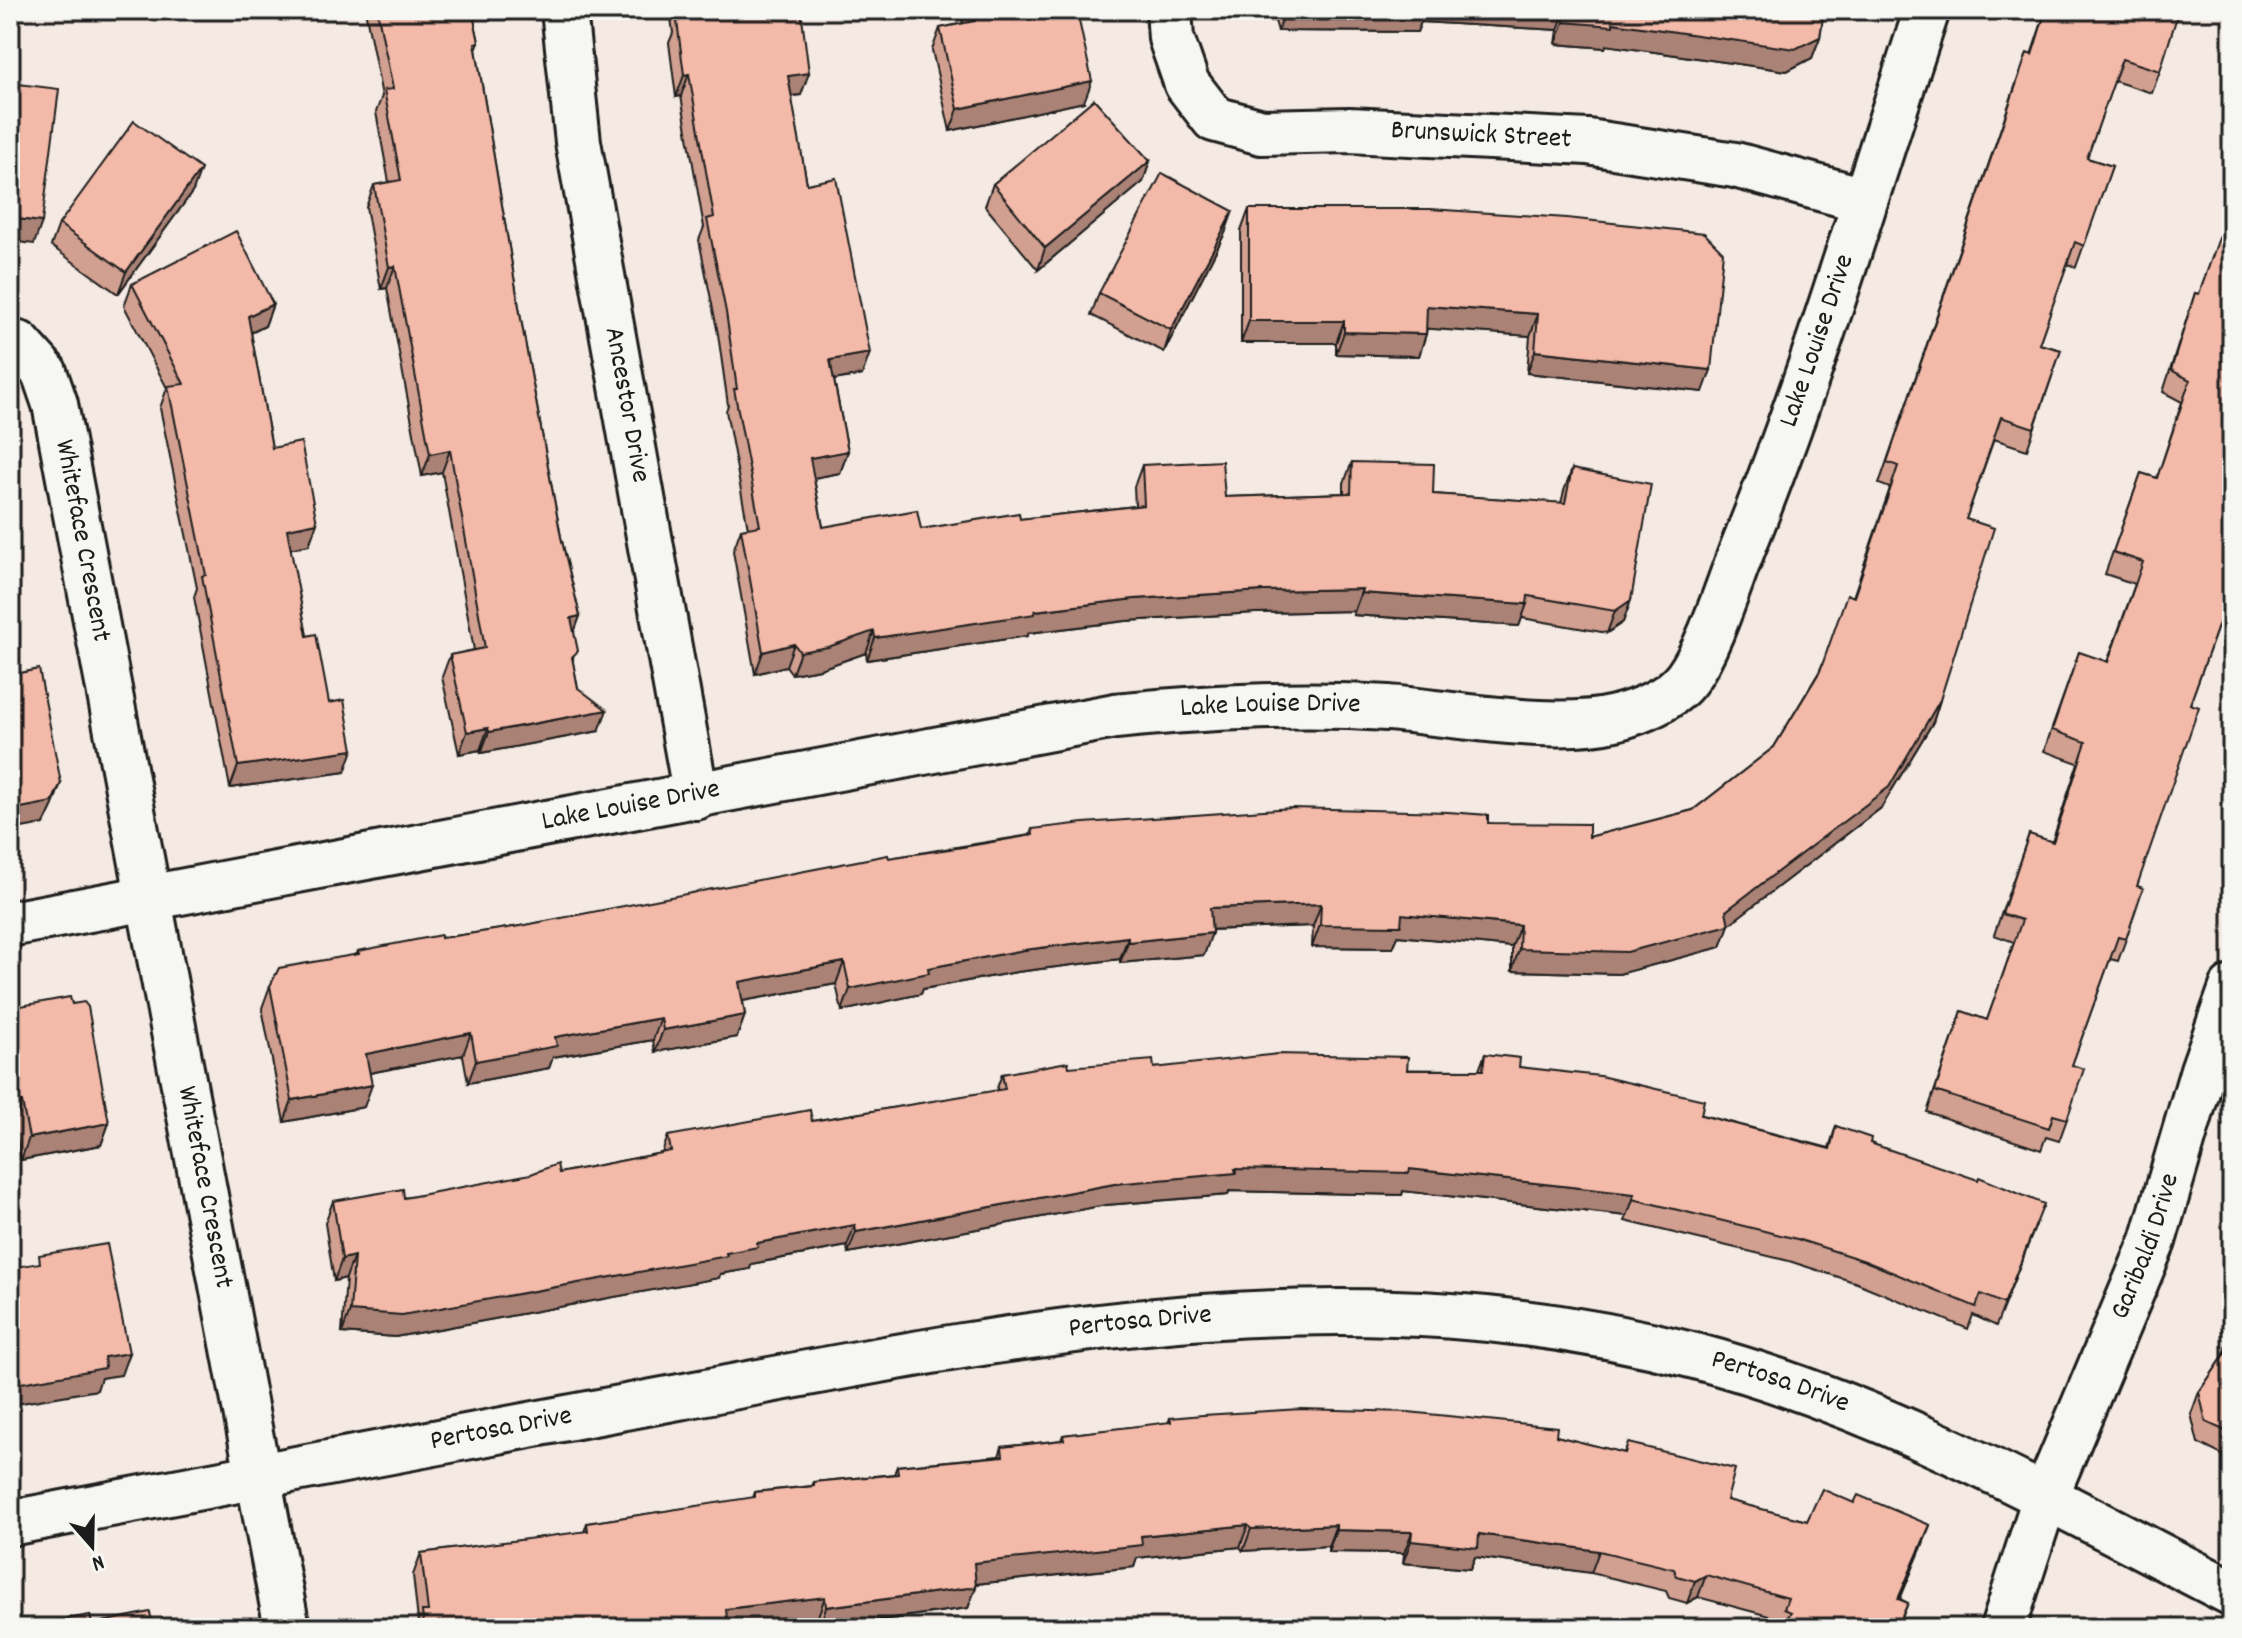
<svg xmlns="http://www.w3.org/2000/svg" width="2242" height="1638" font-family="Dekko,sans-serif">
<style>
.lines{fill:none;stroke-linecap:round;stroke-linejoin:round}
.minor-casing{stroke:#1c1c1c;stroke-width:50}
.minor{stroke:#f6f6f2;stroke-width:44}
.wall{fill:#d1a091;stroke:#1c1c1c;stroke-width:2}
.shaded-wall{fill:#aa8276;stroke:#1c1c1c;stroke-width:2}
.building{fill:#f3baa9;stroke:#1c1c1c;stroke-width:2}
.labels{text-anchor:middle;dominant-baseline:central;stroke-width:8;stroke-linejoin:round;paint-order:stroke}
.street-label{font-size:28px;fill:#1c1c1c;stroke:#f6f6f2}
</style>
<rect width="100%" height="100%" fill="#f5eae3"/>
<filter id="ink" filterUnits="userSpaceOnUse"><feTurbulence type="fractalNoise" baseFrequency=".0125" numOctaves="2"/><feDisplacementMap in="SourceGraphic" scale="16" xChannelSelector="R" yChannelSelector="G"/><feConvolveMatrix kernelMatrix="1 2 1 2 8 2 1 2 1" color-interpolation-filters="sRGB"/></filter>
<g filter="url(#ink)">
<g class="lines">
<defs>
<g id="minor">
<path id="s1" d="M564,10L578,142L696,797"/>
<path id="s2" d="M1169,10L1171,38L1187,84L1214,119L1262,132L1349,130L1588,142L1735,165L1864,200"/>
<path id="s3" d="M10,343L19,344L44,372L55,404L287,1628"/>
<path id="s4" d="M10,924L1115,716C1205,707 1297,702 1388,708C1451,713 1554,733 1615,718C1639,712 1672,699 1687,678C1711,645 1730,579 1746,540C1816,367 1868,187 1927,10"/>
<path id="s5" d="M10,1523C233,1480 456,1439 679,1397C1020,1333 1350,1265 1695,1356C1885,1406 2058,1504 2232,1593"/>
<path id="s6" d="M2003,1628L2045,1498L2153,1241L2203,1070L2232,988"/>
</g>
</defs>
<use href="#minor" class="minor-casing"/>
<use href="#minor" class="minor"/>
</g>
<path class="wall" d="M365,10H472L479,42L476,49L522,325L561,537L580,616L574,632L573,663L578,688L599,731L481,753L480,750L459,754L442,677L450,655L474,650L442,472L422,476L387,288L381,289L366,207L374,185L389,182L376,112L382,96Z
M670,10H801V95L791,96L807,184L862,375L834,380L848,451L840,473L814,478L823,527L921,529L1020,519L1135,506L1134,487L1142,465L1225,497L1344,493V483L1352,462L1433,494L1561,503L1564,491L1572,469L1631,600L1623,622L1607,633L1522,618L1519,626L1353,615L1354,611L1255,613L1126,621L1029,633L1027,636L867,660L866,653L820,669L792,674L786,666L755,674L733,551L741,529L748,528L726,411L728,405L718,334L699,240L704,227L681,96L676,97L669,43L673,33Z
M960,10H1067L1084,102L950,131L932,50L940,28L963,23Z
M1254,10H1824L1820,37L1812,58L1787,71L1606,45L1605,48L1556,44L1558,30L1421,22L1417,32L1278,31L1275,21L1254,19Z
M2045,13L2160,71L2152,93L2114,81L2087,158L2112,166L2076,267L2067,264L2039,344L2061,350L2027,450L1994,439L1966,519L1940,700L1933,722L1881,808L1729,924L1721,947L1619,974L1512,971V947L1398,936L1393,948L1312,947L1313,926L1212,930L1204,955L1120,963V959L1017,972L923,989L921,994L842,1011L836,984L743,1001L745,1015L737,1037L655,1052L653,1040L553,1057L549,1068L468,1083L463,1055L370,1073L364,1107L284,1122L262,1008L270,986L357,954L358,951L520,926L889,858L1030,835L1032,829L1488,823L1589,837L1693,810L1774,747L1819,672L1853,597L1890,488L1879,484L2019,75L2031,55Z
M1150,161L1143,182L1038,270L985,206L993,184Z
M193,191L118,294L51,246L59,224Z
M2232,204V597L2229,596L2190,704L2137,886L2126,939L2118,961L2110,959L2072,1065L2067,1119L2059,1141L2046,1137L2041,1150L1927,1112L1962,1011L1987,1020L2014,942L1994,935L2029,834L2052,842L2078,763L2044,751L2079,652L2107,662L2135,584L2105,574L2141,473L2157,478L2182,402L2163,392L2195,293L2199,294Z
M1249,209H1430L1703,392L1527,373L1530,336L1427,328L1426,334L1419,356L1336,354V343H1241V231Z
M1225,233L1164,352L1091,315L1099,293Z
M132,284L273,304L265,326L251,333L272,448L317,523L309,545L290,548L307,636L329,703L345,772L230,788L194,597L197,588L160,408L167,388L124,306Z
M72,1004L109,1123L101,1145L21,1160L14,1124L10,1125Z
M1485,1054L1519,1067L1829,1148L1836,1126L2036,1225L1996,1326L1973,1315L1968,1329L1857,1283L1789,1261L1625,1221L1627,1216L1403,1191L1402,1195L1229,1191L1228,1195L1106,1205L848,1253L847,1246L751,1264L750,1269L720,1274L719,1278L395,1337L342,1333L346,1278L334,1281L325,1223L333,1201L404,1198L559,1173L662,1153L668,1136L812,1121L996,1091L1002,1074L1069,1067L1479,1070Z
M2232,1334V1460L2198,1443L2191,1414L2199,1392L2221,1360Z
M1170,1418L1556,1436L1624,1453L1628,1443L1727,1500L1807,1521L1854,1503L1930,1525L1900,1599L1908,1603L1898,1628H1777L1780,1619L1698,1597L1687,1603L1669,1598L1666,1591L1591,1573L1475,1557L1470,1569L1403,1563L1404,1553L1328,1552V1546L1243,1551L1240,1547L1137,1558L1134,1567L976,1584V1587L968,1608L823,1628H818L817,1619L740,1628H416L418,1621L413,1575L421,1553L584,1532L587,1523L753,1498L755,1492L812,1486L814,1482L894,1474L897,1466L999,1456L1002,1447L1061,1440L1063,1435L1168,1423Z"/>
<path class="shaded-wall" d="M1258,10H1279L1275,21L1254,19Z
M1286,10H1565L1558,30L1421,22L1417,32L1278,31Z
M1564,22L1613,23L1820,37L1812,58L1787,71L1606,45L1605,48L1556,44Z
M809,73L801,95L780,97L788,76Z
M689,74L681,96L676,97L684,75Z
M1092,81L1084,102L950,131L958,109Z
M1150,161L1143,182L1038,270L1045,248Z
M201,169L193,191L118,294L126,272Z
M1233,211L1225,233L1164,352L1171,330Z
M10,218L42,222L34,244L10,241Z
M395,266L387,288L381,289L389,267Z
M273,304L265,326L240,338L248,316Z
M1427,306L1538,314L1530,336L1419,328Z
M1249,321H1344L1336,343H1241Z
M1344,332L1426,334L1419,356L1336,354Z
M1535,351L1711,370L1703,392L1527,373Z
M870,353L862,375L822,382L830,360Z
M450,450L442,472L422,476L430,454Z
M848,451L840,473L803,480L810,458Z
M317,523L309,545L279,551L287,529Z
M15,539L10,553V540Z
M1362,589L1354,611L1255,613L1126,621L1029,633L1027,636L867,660L875,638L1035,611L1134,599L1263,591Z
M1361,593L1527,604L1519,626L1353,615Z
M1631,600L1623,622L1607,633L1615,611Z
M580,616L572,638L571,618Z
M874,631L866,653L820,669L792,674L800,652Z
M794,644L786,666L755,674L763,652Z
M1940,700L1933,722L1881,808L1727,926L1729,925L1721,947L1619,974L1512,971L1519,949L1726,911Z
M607,710L599,731L481,753L489,732Z
M488,728L480,750L459,754L467,732Z
M353,750L345,772L230,788L238,766Z
M61,783L53,805L44,824L10,830V810Z
M1321,904L1313,926L1202,930L1210,908Z
M1402,914L1520,925L1512,947L1398,936L1393,948L1312,947L1320,925Z
M1212,933L1204,955L1120,963L1128,942Z
M1128,937L1120,959L1017,972L923,989L921,994L842,1011L850,989L928,968L1024,950Z
M844,962L836,984L731,1003L739,982Z
M745,1015L737,1037L655,1052L663,1030Z
M661,1018L653,1040L553,1057L549,1068L468,1083L476,1061L555,1037Z
M471,1033L463,1055L359,1075L366,1054Z
M372,1085L364,1107L284,1122L292,1100Z
M22,1102L14,1124L10,1125V1104Z
M109,1123L101,1145L21,1160L29,1138Z
M1235,1169H1410L1635,1194L1627,1216L1403,1191L1402,1195L1229,1191L1228,1195L1106,1205L848,1253L856,1232L1114,1184Z
M855,1225L847,1246L751,1264L750,1269L720,1274L719,1278L395,1337L342,1333L350,1311L726,1253L757,1243Z
M354,1256L346,1278L334,1281L342,1259Z
M129,1353L121,1375L101,1378L97,1390L10,1405V1385L104,1357Z
M1248,1525L1240,1547L1137,1558L1134,1567L966,1585L974,1563L1141,1536Z
M1336,1525L1328,1546L1243,1551L1251,1529Z
M1930,1525L1922,1547L1891,1620L1898,1599Z
M1336,1530L1412,1532L1404,1553L1328,1552Z
M1479,1534L1599,1551L1591,1573L1475,1557L1470,1569L1403,1563L1411,1541Z
M1706,1575L1698,1597L1687,1603L1695,1581Z
M976,1587L968,1608L819,1628L826,1607Z
M825,1597L817,1619L740,1628H662L726,1609Z"/>
<path class="building" d="M377,10H472L479,42L475,43L522,325L561,537L580,616L571,618L578,651L572,657L578,688L607,710L489,732L488,728L467,732L450,655L485,648L450,450L430,454L395,266L389,267L374,185L401,180L384,90L393,89Z
M680,10H801L809,73L788,76L807,184L836,178L870,353L830,360L848,451L810,458L823,527L917,510L921,529L1019,513L1020,519L1144,505L1142,465L1222,461L1225,497L1351,493L1352,462L1434,464L1433,494L1565,503L1572,469L1651,484L1631,600L1615,611L1528,596L1527,604L1361,593L1362,589L1263,591L1134,599L1035,611V614L875,638L874,631L828,647L800,652L794,644L763,652L741,529L760,526L734,389H737L726,312L707,219L714,217L689,74L684,75L677,21L682,20Z
M972,10H1067L1068,18L1078,16L1092,81L958,109L940,28L975,21Z
M1565,10H1824L1820,37L1795,49L1613,23V26L1564,22Z
M2050,10H2179L2160,71L2122,59L2087,158L2112,166L2084,246L2075,242L2039,344L2061,350L2034,428L2001,417L1966,519L1994,528L1940,700L1889,787L1726,911L1729,925L1627,952L1519,949L1520,925L1402,914L1401,926L1320,925L1321,904L1210,908L1212,933L1128,942V937L1024,950L928,968L929,973L850,989L844,962L739,982L745,1015L663,1030L661,1018L555,1037L557,1046L476,1061L471,1033L366,1054L372,1085L292,1100L270,986L279,968L359,954L358,951L441,935V938L520,926L888,855L889,858L963,847L1033,835L1032,829L1084,823L1292,808L1448,812L1488,815V823L1589,824V837L1693,810L1774,747L1820,671L1847,594L1854,597L1898,466L1887,462L2027,53L2032,55L2045,13Z
M10,83L59,89L42,222L10,218Z
M1094,99L1150,161L1045,248L993,184Z
M134,121L201,169L126,272L59,224Z
M1162,173L1233,211L1171,330L1099,293Z
M2231,204L2232,587L2190,704L2199,707L2137,886L2143,888L2126,939L2118,937L2072,1065L2084,1069L2067,1119L2053,1115L2049,1128L1935,1091L1962,1011L1987,1020L2022,920L2002,914L2029,834L2053,842L2086,742L2052,730L2079,652L2108,662L2143,562L2113,552L2141,473L2157,478L2190,380L2171,370L2195,293L2199,294Z
M1249,209H1430L1567,218L1704,233L1723,252L1711,370L1535,351L1538,314L1427,306L1426,334L1344,332V321H1249Z
M236,231L273,304L248,316L272,448L301,442L317,523L287,529L307,636L316,634L329,703L344,700L353,750L238,766L202,576L206,575L168,386L184,384L132,284Z
M10,507L15,539L10,540Z
M39,669L61,783L52,802L10,810V675Z
M70,997L72,1004L84,1002L88,1007L109,1123L29,1138L22,1102L10,1104V1008Z
M1278,1054L1408,1057L1407,1070H1483L1485,1054L1520,1058L1519,1067L1600,1076L1704,1100L1701,1115L1830,1149L1836,1126L1871,1138L1870,1143L1978,1180L1979,1177L2044,1204L2004,1304L1981,1294L1976,1307L1865,1261L1797,1239L1633,1199L1635,1194L1410,1169L1409,1173L1235,1169L1236,1173L1114,1184L856,1232L855,1225L757,1243L758,1247L726,1253L727,1256L402,1315L350,1311L354,1256L342,1259L333,1201L403,1189L404,1198L531,1174L557,1164L559,1173L671,1151L668,1136L810,1110L812,1121L1005,1089L1002,1074L1068,1062L1069,1067L1153,1060L1154,1068Z
M107,1244L129,1353L104,1357L105,1368L10,1385V1268L40,1263L39,1255Z
M2232,1334V1434L2206,1422L2199,1392L2228,1350L2225,1348Z
M1301,1409L1408,1412L1557,1427L1556,1436L1625,1453L1628,1443L1735,1469L1727,1500L1807,1521L1822,1489L1854,1503L1858,1495L1930,1525L1898,1599L1908,1603L1897,1628H1781L1791,1612L1784,1609L1788,1598L1706,1575L1695,1581L1677,1576L1674,1569L1599,1551L1479,1534L1478,1548L1411,1541L1412,1532L1336,1530V1525L1251,1529L1248,1525L1141,1536L1142,1545L974,1563L976,1587L826,1607L825,1597L726,1609L727,1620L662,1628H424L422,1611H428L421,1553L588,1531L587,1523L755,1497V1492L814,1486V1482L898,1474L897,1466L1003,1456L1002,1447L1064,1440L1063,1435L1171,1422L1170,1418L1203,1415Z
M150,1612L153,1628H17L90,1615L92,1624Z"/>
</g>
<g class="labels">
<g class="street-label">
<text stroke="none"><textPath href="#s2" startOffset="390">Brunswick Street</textPath></text>
<text stroke="none"><textPath href="#s4" startOffset="2072">Lake Louise Drive</textPath></text>
<text stroke="none"><textPath href="#s1" startOffset="400">Ancestor Drive</textPath></text>
<text stroke="none"><textPath href="#s3" startOffset="220">Whiteface Crescent</textPath></text>
<text stroke="none"><textPath href="#s4" startOffset="1280">Lake Louise Drive</textPath></text>
<text stroke="none"><textPath href="#s4" startOffset="632">Lake Louise Drive</textPath></text>
<text stroke="none"><textPath href="#s3" startOffset="878">Whiteface Crescent</textPath></text>
<text stroke="none"><textPath href="#s6" startOffset="408">Garibaldi Drive</textPath></text>
<text stroke="none"><textPath href="#s5" startOffset="1148">Pertosa Drive</textPath></text>
<text stroke="none"><textPath href="#s5" startOffset="1796">Pertosa Drive</textPath></text>
<text stroke="none"><textPath href="#s5" startOffset="500">Pertosa Drive</textPath></text>
</g>
</g>
<rect width="2242" height="1638" fill="none" stroke="#f6f6f2" stroke-width="40"/>
<rect x="20" y="20" width="2202" height="1598" fill="none" stroke="#1c1c1c" stroke-width="3" filter="url(#ink)"/>
<g transform="translate(92 1546) rotate(160)" stroke="#f6f6f2" stroke-width="6" paint-order="stroke">
<path d="M0-6L14 30L0 20L-14 30Z" fill="#1c1c1c"/>
<text y="-12" font-size="22" font-weight="bold" text-anchor="middle" fill="#1c1c1c">N</text>
</g>
</svg>
